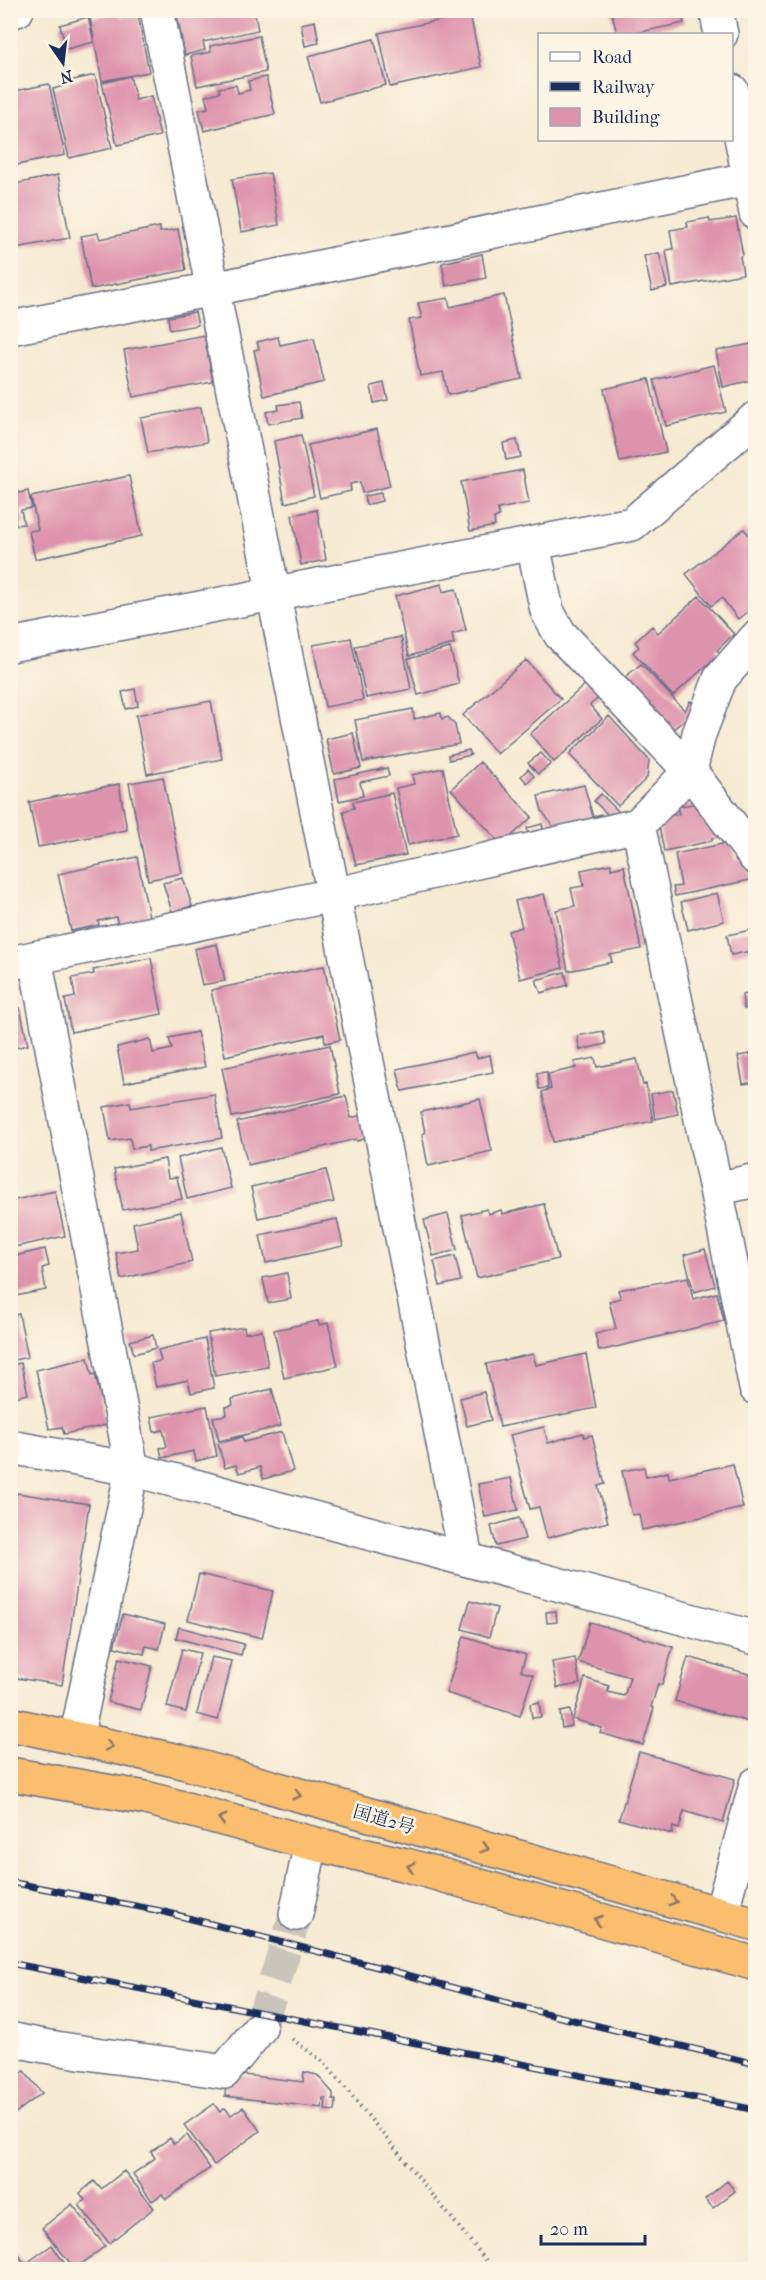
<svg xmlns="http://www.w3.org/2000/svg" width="766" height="2280" font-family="'IM FELL French Canon','Noto Serif JP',serif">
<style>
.building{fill:#de93ad}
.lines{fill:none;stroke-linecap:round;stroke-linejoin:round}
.minor-tunnel{stroke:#cac5bb;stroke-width:33;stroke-dasharray:33 16;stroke-linecap:butt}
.minor-casing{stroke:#687087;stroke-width:36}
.highway-casing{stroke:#687087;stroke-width:36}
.path{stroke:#687087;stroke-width:4;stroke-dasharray:1.5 4.5;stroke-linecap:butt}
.minor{stroke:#fff;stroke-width:33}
.highway{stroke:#fabe6e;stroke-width:33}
.rail-casing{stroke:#1b2f5e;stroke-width:7}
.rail{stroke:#fcf5e5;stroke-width:4.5;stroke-dasharray:14;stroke-linecap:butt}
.oneway{stroke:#8a7666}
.labels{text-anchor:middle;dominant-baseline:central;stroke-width:5;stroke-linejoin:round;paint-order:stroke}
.street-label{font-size:18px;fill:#1b2f5e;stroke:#fcf5e5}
</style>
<rect width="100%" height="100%" fill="#fcf5e5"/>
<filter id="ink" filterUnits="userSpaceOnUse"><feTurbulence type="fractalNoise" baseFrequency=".0167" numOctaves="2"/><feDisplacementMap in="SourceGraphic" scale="12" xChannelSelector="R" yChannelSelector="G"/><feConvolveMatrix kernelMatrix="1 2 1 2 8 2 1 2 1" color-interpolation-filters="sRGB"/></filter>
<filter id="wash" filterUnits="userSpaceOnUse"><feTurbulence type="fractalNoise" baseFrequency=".008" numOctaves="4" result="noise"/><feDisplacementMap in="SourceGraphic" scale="24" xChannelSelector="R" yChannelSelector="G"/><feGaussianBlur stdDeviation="1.35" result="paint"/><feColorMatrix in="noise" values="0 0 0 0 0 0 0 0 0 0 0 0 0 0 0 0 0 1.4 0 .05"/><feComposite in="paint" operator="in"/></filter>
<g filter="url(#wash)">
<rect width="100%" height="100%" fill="#f6ead2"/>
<g id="blocks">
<path class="building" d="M176,10H254L258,30L203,42L205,50L185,55Z
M611,10H681L684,23L631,34H617Z
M120,12L121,18L138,14L149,72L102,81L90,18Z
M470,14L481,67L390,87L379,33Z
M88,17L94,42L66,49L60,25Z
M315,21L319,43L305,46L301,24Z
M259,36L266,72L197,86L191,56L211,52L210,46Z
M374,39L386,85L320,102L308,56Z
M95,75L112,148L69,158L53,89L70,84L69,81Z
M130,76L136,100L151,96L160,136L117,145L102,83Z
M266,77L275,114L204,131L199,110L208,108L205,96L220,92L219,88L236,85L238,93L250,90L248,81Z
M49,84L65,155L17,165L10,137V92Z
M270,173L279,225L241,232L232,179Z
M58,175L70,238L10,249V185Z
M709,218L710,222L736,218L743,255L740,256L743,274L672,287L666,250L673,249L670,230L688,227L687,222Z
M160,227V232L178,229L186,270L91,289L81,236L98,233L100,239Z
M659,253L667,287L652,291L644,256Z
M482,254L486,278L446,286L442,263Z
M504,295L522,379L448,395L443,372L420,376L409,320L422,318L418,303L448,298L450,307Z
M195,312L198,325L170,330L168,317Z
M204,335L213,382L133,397L124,350Z
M278,337L280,345L314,338L324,382L264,396L254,350L259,349L257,342Z
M756,343V379L723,387L716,351Z
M714,365L726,412L666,426L654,380Z
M649,379L666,452L620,462L604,389Z
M384,383L388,400L374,403L371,386Z
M299,402L302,418L268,424L266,412L279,410L278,405Z
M201,407L207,442L148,453L141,418Z
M377,429L390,486L362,493L360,482L350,484L351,491L320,498L308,445Z
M301,435L314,496L285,503L274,441Z
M517,440L521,457L506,460L503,443Z
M523,470L529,503L498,509L499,516L494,518L495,526L470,531L461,482Z
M129,476L142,536L35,559L29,531L38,530L31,497Z
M18,490L19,493L28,491L32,508L21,510L24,524L16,525L10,491Z
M381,493L382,501L366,505L364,496Z
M317,510L326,560L301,565L292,515Z
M744,529L756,543V606L738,619L722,598L711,606L686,574Z
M442,584L443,592L456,589L466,630L452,634L454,644L409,656L395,596Z
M699,596L734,634L717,650L720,653L673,696L633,652L639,647L635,642L652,626L658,633Z
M401,637L411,689L366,698L355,646Z
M351,638L363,700L325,707L313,645Z
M450,648L459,684L418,695L408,659Z
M526,660L561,699L497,754L463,715Z
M641,664L685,711L690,701L697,704L689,716L671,731L625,677Z
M589,681L602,695L590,705L602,719L554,762L530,734Z
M135,689L138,706L126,709L122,692Z
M211,701L222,759L147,774L136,715Z
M413,709L414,719L441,713L442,719L448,717L455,725L459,744L363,762L355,720Z
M609,716L649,760L647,778L618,806L569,754Z
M353,733L361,768L334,774L326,739Z
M469,750L471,755L449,760L448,755Z
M541,753L551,764L538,774L528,763Z
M480,762L532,817L502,845L451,789Z
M387,768L389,776L360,782L363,796L339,801L335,779Z
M443,768L457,834L408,845L396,788L414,784L412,775Z
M528,769L534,776L527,783L521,776Z
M163,777L182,873L148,880L129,783Z
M119,784L127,830L38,847L29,802Z
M584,785L593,817L601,814L602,820L555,829L542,811L538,796Z
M392,793L406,855L356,865L343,811L354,808L353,802Z
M601,794L619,812L611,818L594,801Z
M702,802L728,835L712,838V841L664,851L659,826L663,825L662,817L679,814L677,807Z
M542,824L544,834L529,838L527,828Z
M732,842L736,860L745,858L750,880L675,896L673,887L681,886L675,854Z
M137,857L149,917L118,924L116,917L98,921L99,925L71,931L58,874Z
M611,864V869L624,866L641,949L610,955L612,962L568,971L556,910L575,906L571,888L584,886L581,870Z
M183,878L192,906L172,912L163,883Z
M717,893L724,921L688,930L681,902Z
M544,894L563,968L520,979L508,931L522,927L515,901Z
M756,929V950L731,955L727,935Z
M217,944L225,981L202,985L194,949Z
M151,958L162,1014L71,1032L65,999L75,997L72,978L94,974L93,970Z
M324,966L340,1040L325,1043L324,1034L225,1056L211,990Z
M565,972L568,985L541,993L536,980Z
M756,992V1006L744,1009L742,995Z
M20,1008L28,1045L10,1049V1010Z
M603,1031L606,1044L580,1050L577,1036Z
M197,1032L205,1067L124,1083L117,1047L150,1039L153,1053L172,1049L169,1038Z
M330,1045L340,1094L232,1117L222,1068Z
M475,1052L477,1058L490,1055L493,1072L402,1091L397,1069Z
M756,1053V1082L743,1084L738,1056Z
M595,1058L597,1067L637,1059L643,1085L646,1084L653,1121L553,1142L542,1092L551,1089L548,1074L576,1068L574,1062Z
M547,1072L548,1088L539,1089L537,1073Z
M673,1090L678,1114L655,1119L651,1094Z
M214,1094L222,1138L148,1151V1146L132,1149L130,1138L110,1141L104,1107L130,1102L131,1108Z
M346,1096L351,1118L362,1115L368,1138L357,1141L356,1139L248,1165L237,1122Z
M480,1099L492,1151L428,1166L422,1134L425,1133L421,1112Z
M221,1147L231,1188L187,1199L178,1158Z
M165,1159L168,1178L177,1177L182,1199L123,1210L114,1169Z
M326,1170L334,1202L258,1218L251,1187Z
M55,1191L65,1236L10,1248V1201Z
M544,1204L558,1259L477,1278L462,1215L487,1209L488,1214L501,1210L502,1214Z
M181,1212L192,1262L121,1279L116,1253L138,1249L133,1223Z
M448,1214L457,1250L433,1256L424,1220Z
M337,1219L343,1246L266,1263L260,1235Z
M45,1249L49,1266L42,1268L46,1290L10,1297V1257Z
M705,1249L715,1286L694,1292L684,1255Z
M455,1256L461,1281L440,1286L434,1261Z
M287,1273L291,1299L268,1303L263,1278Z
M688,1277L693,1299L717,1293L724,1321L599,1351L595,1334L616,1329L609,1301L621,1298L618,1290Z
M19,1314L28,1357L10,1361V1316Z
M318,1321L319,1325L328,1323L338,1366L284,1378L274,1330Z
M244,1327L245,1333L262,1330L268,1367L215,1376L208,1333Z
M153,1335L156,1348L134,1354L130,1341Z
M205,1339L214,1388L191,1393L188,1380L156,1387L151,1363L161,1361L158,1350Z
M533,1354L536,1365L586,1354L596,1408L500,1427L486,1364Z
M88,1358L92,1375L95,1374L107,1425L64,1434L62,1427L49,1429L36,1370Z
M21,1363L28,1394L10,1398V1365Z
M272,1389L281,1426L219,1441L213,1417L227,1415L226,1407L233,1405L232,1399Z
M484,1392L491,1420L467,1426L460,1398Z
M207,1406L217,1456L196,1461L194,1451L162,1458L160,1448L167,1447L163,1430L154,1432L151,1417Z
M544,1427L548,1443L583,1433L584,1437L592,1435L605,1484L598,1486L608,1522L547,1538L539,1507L530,1509L510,1435Z
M282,1432L293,1471L263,1479L260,1467L239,1473L236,1465L225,1468L218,1444L242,1437L244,1442Z
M733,1464L743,1508L642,1530L639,1514L632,1515L622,1471L644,1467L646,1477L668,1472L669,1478Z
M511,1478L518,1510L485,1517L478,1484Z
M10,1492L89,1504L62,1685L10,1677Z
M519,1518L525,1539L496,1546L491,1526Z
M199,1574L273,1591L262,1638L188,1620Z
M470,1601L497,1608L489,1637L462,1629Z
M556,1611L557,1622L547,1623L546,1612Z
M123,1614L165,1624L159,1649L146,1646L144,1654L114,1647Z
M590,1622L673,1647L662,1685L658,1684L651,1707L654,1708L643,1745L600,1733L602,1728L573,1719L585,1678L609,1686L608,1692L624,1696L630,1677L578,1662Z
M179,1627L244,1644L241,1655L176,1638Z
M464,1636L526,1655L521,1671L533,1675L520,1716L446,1693Z
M182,1649L200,1653L186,1712L167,1707Z
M211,1657L232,1661L218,1720L197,1714Z
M688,1657L756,1676V1700L749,1722L675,1701Z
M119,1658L152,1666L141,1710L108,1702Z
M575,1658L580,1684L557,1688L552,1662Z
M539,1702L541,1717L532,1718L530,1704Z
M570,1710L572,1726L562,1728L560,1712Z
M639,1752L735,1779L723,1823L684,1811L679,1829L673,1827L672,1834L619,1819Z
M24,2071L42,2093L10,2117V2081Z
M304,2072L317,2075L333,2093V2099L336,2100L335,2111L325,2110L326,2099L323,2098L322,2108L225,2096L227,2073L303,2082Z
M214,2104L220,2112L225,2108L231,2115L243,2107L260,2131L214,2165L184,2125Z
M187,2135L210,2168L166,2199L162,2194L152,2201L133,2174L155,2158L151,2152L170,2138L174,2144Z
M124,2171L154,2208L109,2243L79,2205L85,2200L80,2193L94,2181L101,2189Z
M727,2181L735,2191L713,2208L705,2199Z
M72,2204L105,2246L75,2269L42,2228Z
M52,2245L69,2270H10V2253L15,2250L25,2264Z"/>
</g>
</g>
<g filter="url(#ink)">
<use href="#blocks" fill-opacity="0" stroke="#687087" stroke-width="1.5"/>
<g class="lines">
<path class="minor-tunnel" d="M260,2028L296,1914"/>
<defs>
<path id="minor" d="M157,10L466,1558
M716,10L721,34
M10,12L17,10
M732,91L756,213
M10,328L213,289L748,179
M533,544L547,611L560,634L690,771L756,858
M10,645L632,524L756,418
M638,825L716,1189L756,1388
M35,958L132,1469L76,1739
M10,963L333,895L638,825L690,771L699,734L720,679L756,638
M716,1189L756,1180
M10,1447L132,1469L756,1638
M296,1914L311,1843
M721,1914L756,1784
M10,2039C80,2055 153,2060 224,2072L260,2028"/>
<path id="highway" d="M10,1724L179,1761L756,1924
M10,1774L146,1798L311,1843L406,1865L756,1964"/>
</defs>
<use href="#minor" class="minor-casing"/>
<use href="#highway" class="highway-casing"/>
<path class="path" d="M292,2039L325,2063L494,2270"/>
<use href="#minor" class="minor"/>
<use href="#highway" class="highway"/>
<defs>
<path id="rail" d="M10,1882L161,1911L393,1971L536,2011L756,2064
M10,1963L756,2110"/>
</defs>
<use href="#rail" class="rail-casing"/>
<use href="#rail" class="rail"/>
</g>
<defs><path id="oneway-chevron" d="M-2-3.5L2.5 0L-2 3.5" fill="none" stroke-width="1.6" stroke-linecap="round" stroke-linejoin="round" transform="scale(1.5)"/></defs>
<g class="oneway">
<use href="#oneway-chevron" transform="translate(109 1746) rotate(12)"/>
<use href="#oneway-chevron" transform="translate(297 1795) rotate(16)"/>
<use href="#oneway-chevron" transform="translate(222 1819) rotate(-165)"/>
<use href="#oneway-chevron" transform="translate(485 1848) rotate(16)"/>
<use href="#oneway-chevron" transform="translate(411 1867) rotate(-165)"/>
<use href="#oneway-chevron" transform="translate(673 1901) rotate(16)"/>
<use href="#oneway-chevron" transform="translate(598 1920) rotate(-164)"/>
</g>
</g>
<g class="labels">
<g class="street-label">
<text transform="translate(384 1820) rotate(16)">国道2号</text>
</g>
</g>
<rect width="766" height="2280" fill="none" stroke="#fcf5e5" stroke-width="36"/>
<rect x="538" y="33" width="195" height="108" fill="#fcf5e5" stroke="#a2a6af" stroke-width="1.5"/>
<rect x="550" y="52" width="30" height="9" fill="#ffffff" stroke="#a2a6af" stroke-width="1.5"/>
<text x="592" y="63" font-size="18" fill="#1b2f5e">Road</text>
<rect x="550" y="82" width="30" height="9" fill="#1b2f5e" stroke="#a2a6af" stroke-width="1.5"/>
<text x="592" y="93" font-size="18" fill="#1b2f5e">Railway</text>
<rect x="550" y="108" width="30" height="18" fill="#de93ad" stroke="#a2a6af" stroke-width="1.5"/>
<text x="592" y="123" font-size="18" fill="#1b2f5e">Building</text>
<g transform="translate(63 63) rotate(166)" stroke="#fcf5e5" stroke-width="4.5" paint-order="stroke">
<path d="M0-4.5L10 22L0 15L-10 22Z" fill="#1b2f5e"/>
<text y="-9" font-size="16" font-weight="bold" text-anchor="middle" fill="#1b2f5e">N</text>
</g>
<path d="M541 2235v9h104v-9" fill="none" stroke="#1b2f5e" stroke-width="3"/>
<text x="550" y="2235" font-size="18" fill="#1b2f5e" stroke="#fcf5e5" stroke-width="4.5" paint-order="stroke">20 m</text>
</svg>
